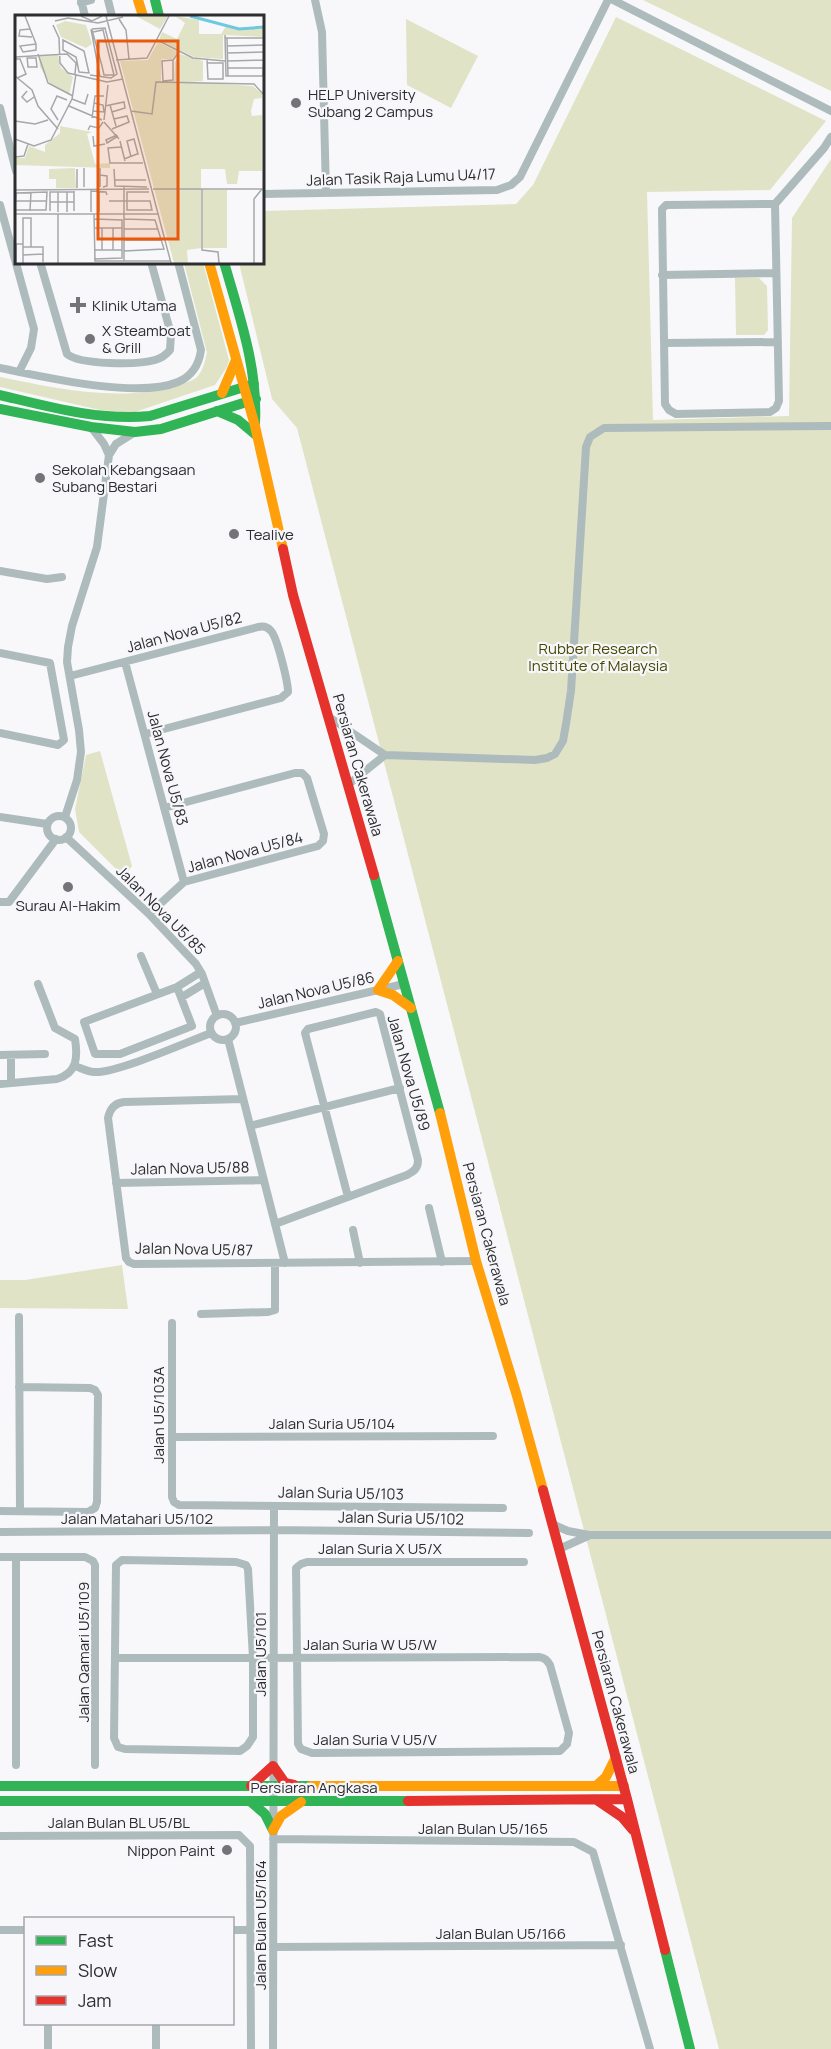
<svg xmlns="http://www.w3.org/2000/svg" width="831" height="2049" font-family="Manrope,sans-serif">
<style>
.green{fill:#e0e3c6}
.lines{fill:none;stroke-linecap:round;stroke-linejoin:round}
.street{stroke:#aebbbc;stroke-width:8}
.fast{stroke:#30b455;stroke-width:10}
.slow{stroke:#ff9f0a;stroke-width:10}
.jam{stroke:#e5322d;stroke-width:10}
.poi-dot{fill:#737475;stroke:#f7f7fb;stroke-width:2}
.labels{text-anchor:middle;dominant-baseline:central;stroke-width:4.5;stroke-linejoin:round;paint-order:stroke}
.poi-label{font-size:15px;fill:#2c2d2e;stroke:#f7f7fb;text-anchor:start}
.street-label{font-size:15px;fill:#2c2d2e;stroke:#f7f7fb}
.park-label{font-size:15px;fill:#474900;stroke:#f7f7fb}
.inset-river{fill:none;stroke:#6dc9df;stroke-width:3}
.inset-road{fill:none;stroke:#a6a7a8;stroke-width:1.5}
.view{fill:#e8590c;fill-opacity:0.15;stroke:#e8590c;stroke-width:3}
.inset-edge{fill:none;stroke:#2c2d2e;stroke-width:3}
</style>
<rect width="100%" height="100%" fill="#f8f8fa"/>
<path class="green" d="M643,0H831V91Z
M616,17L826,121L770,190L647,192L653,420L789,416L792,218L831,159V2049H719L297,428L272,399L239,263L262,262L263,211L516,204L533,185Z
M406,19L478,56L451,108L407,85Z
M184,263H203L229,360L227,367L215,385L132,413L100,410L0,387V377C54,388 126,404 179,384C184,383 192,381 196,378C203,372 205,360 207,353Z
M735,278H759L767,286L768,330L764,335H736Z
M100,751L132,866L124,877L79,832L75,809L86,755Z
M122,1265L128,1309L0,1308V1280H25Z"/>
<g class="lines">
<path class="street" d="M81,0L85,16
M108,0L112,16
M315,0L322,32L326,193
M613,0L831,111
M81,3L91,0
M0,108L16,171
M262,194L497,190L511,185L520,177L608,0
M775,204L666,205L662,209L665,404L669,410L676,414L770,412L776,408L779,401L775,204L824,148L831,137
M0,205L34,329L31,348L19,372
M40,262L67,354C80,365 138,365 155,360C162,358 166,355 170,350L171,334L151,262
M662,275L776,273
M664,343L778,342
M0,368C44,377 137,399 178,382C192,376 199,365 201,350L178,262
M91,427L104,444L109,455
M0,571L47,579L62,577
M0,653L50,663L64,740L58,745L0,733
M125,662L184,882
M70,676L258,627C263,626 267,626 271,631C277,637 288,682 288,692L281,698L145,734
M329,717L385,755L535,760L547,758L555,754L563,741L566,724L571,691L586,447L590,437L604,428L831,426
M349,784L385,755
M47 828a12 12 0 1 1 24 0a12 12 0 1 1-24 0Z
M0,817L47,824
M65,817L77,780L81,752L79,730L67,662L68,647L72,626L97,547L109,455L116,444L135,432
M66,837L149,914L196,964L202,974L217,1016
M0,902H9L56,839
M149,914L184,882L318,846L323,841L324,834L307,778L302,773H295L164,808
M141,956L157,994
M177,987L192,1026L120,1054H95L84,1022L177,987L201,972
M182,997L205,983
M210 1027a13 13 0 1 1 26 0a13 13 0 1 1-26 0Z
M235,1023L404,984
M228,1039L285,1263
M0,1055L45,1054
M11,1055V1082
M75,1066C81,1068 88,1072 94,1072C115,1074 187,1042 211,1033
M0,1084L57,1079C77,1073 78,1058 75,1039L55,1028L38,984
M243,1099L124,1102C115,1103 110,1108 108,1118L126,1258L129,1262L134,1264L476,1261
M250,1126L400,1088
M116,1183L264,1180
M429,1208L442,1262
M275,1224L407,1175C414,1171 418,1169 418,1160L380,1014L376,1012L308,1029L305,1033L348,1197
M353,1230L360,1263
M201,1314L268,1312L275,1310V1263
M19,1317L20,1511
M172,1323V1497L174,1502L179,1505L503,1508
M172,1437L493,1436
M0,1511L88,1512L95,1508L97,1502L98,1395L95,1390L90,1388L19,1387
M552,1524L568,1531L589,1535H831
M0,1532L274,1530L529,1533
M559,1549L588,1536
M0,1557H85L93,1561L95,1565V1765
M16,1557V1765
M122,1560L236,1562L246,1565L248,1569L253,1658V1737L247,1746L240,1751L125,1749L118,1747L114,1738L116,1565Z
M115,1658C256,1658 398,1658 539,1657C545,1658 547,1660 550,1665L569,1733L567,1744L560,1751L312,1753L301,1749L298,1744L296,1568L301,1564L307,1562H524
M0,1836L239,1835L250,1846L251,2049
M273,1839L574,1842L593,1852L650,2049
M0,1930H26
M232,1930H250
M273,1947L621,1945
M48,2024V2049
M156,2024V2049
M273,2049L274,1506"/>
<path class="fast" d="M155,0L159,16
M224,262C239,315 258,367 255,423
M0,395C50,407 99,421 150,416L254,384
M0,409L91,427L135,432L161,429L256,399
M217,411L238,420L256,435
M374,875L440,1113
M0,1786H311
M0,1801H408
M251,1802L265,1814L273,1830
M665,1950L690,2049"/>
<path class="slow" d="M138,0L143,16
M209,262L255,426L283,549
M222,393L236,360
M398,961L378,990L393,995L411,1008
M440,1113L476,1261L517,1396L543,1490
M311,1786H624
M596,1786L606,1777L616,1757
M273,1830L281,1816L301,1802"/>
<path class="jam" d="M283,549L293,595L374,875
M543,1490L627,1799L665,1950
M251,1786L273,1766L285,1783L294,1785
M597,1800L622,1817L633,1830
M408,1801L627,1799"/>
</g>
<g class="poi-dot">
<circle cx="296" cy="103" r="6"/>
<path d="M75 296h6v6h6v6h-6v6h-6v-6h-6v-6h6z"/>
<circle cx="90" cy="339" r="6"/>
<circle cx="40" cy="478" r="6"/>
<circle cx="234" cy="534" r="6"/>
<circle cx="68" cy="887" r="6"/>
<circle cx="227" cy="1850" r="6"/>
</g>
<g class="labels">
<g class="poi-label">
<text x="308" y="94">HELP University<tspan x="308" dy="17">Subang 2 Campus</tspan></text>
<text x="92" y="305">Klinik Utama</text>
<text x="102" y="330">X Steamboat<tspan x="102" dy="17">&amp; Grill</tspan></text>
<text x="52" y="469">Sekolah Kebangsaan<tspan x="52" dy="17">Subang Bestari</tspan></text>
<text x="246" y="534">Tealive</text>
<text x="68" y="905" text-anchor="middle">Surau Al-Hakim</text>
<text x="215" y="1850" text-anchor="end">Nippon Paint</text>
</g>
<g class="street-label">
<text transform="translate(401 177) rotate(-2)">Jalan Tasik Raja Lumu U4/17</text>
<text transform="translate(184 632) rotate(-15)">Jalan Nova U5/82</text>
<text transform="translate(358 765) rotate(74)">Persiaran Cakerawala</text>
<text transform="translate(168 768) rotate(75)">Jalan Nova U5/83</text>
<text transform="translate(245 852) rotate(-15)">Jalan Nova U5/84</text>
<text transform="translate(161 910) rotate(45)">Jalan Nova U5/85</text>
<text transform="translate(316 990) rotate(-13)">Jalan Nova U5/86</text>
<text transform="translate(409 1073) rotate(74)">Jalan Nova U5/89</text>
<text transform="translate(190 1168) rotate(-1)">Jalan Nova U5/88</text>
<text transform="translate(487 1234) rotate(75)">Persiaran Cakerawala</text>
<text transform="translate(194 1249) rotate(1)">Jalan Nova U5/87</text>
<text transform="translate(158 1415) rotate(-90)">Jalan U5/103A</text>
<text x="332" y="1423">Jalan Suria U5/104</text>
<text transform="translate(341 1493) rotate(1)">Jalan Suria U5/103</text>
<text x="137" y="1518">Jalan Matahari U5/102</text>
<text transform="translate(401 1518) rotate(1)">Jalan Suria U5/102</text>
<text x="380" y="1548">Jalan Suria X U5/X</text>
<text x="370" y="1644">Jalan Suria W U5/W</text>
<text transform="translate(83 1652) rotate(-90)">Jalan Qamari U5/109</text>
<text transform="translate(260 1654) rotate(-90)">Jalan U5/101</text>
<text transform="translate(616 1702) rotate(75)">Persiaran Cakerawala</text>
<text x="375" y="1739">Jalan Suria V U5/V</text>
<text x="314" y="1787">Persiaran Angkasa</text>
<text x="119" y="1822">Jalan Bulan BL U5/BL</text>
<text x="483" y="1828">Jalan Bulan U5/165</text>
<text transform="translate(260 1925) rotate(-90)">Jalan Bulan U5/164</text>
<text x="501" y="1933">Jalan Bulan U5/166</text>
</g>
<g class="park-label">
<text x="598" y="648">Rubber Research<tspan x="598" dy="17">Institute of Malaysia</tspan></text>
</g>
</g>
<g transform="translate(15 15)">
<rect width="249" height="249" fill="#f8f8fa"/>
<path d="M121,1H153L145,14ZM160,1L184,5V19H206L211,11L226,15L249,13V22L208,20V44L179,42L144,25L147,17L162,24L170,8ZM50,6L71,10L77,29L71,33L46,22L41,10ZM143,27L163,37L157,44H146V66H159L160,47L165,39L188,46V66L175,67L238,71L247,79V83L239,84L236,96L237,101L247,100V156H224L222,169H212L210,154H186V233L172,235L173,248H159L105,46L133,45ZM43,40L46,53L58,62L54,80L36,70L25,52L24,41ZM45,111L77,117L72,119L80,149L95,148V153L0,150V143H10L14,131L30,137V130L45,118ZM60,153L61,173H41V164H34V154ZM188,175H212V233H188Z" fill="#e0e3c6"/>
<path class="inset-river" d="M175,1L224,14L249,12"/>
<path class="inset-road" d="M10,1L21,29V35L8,37L5,31L21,29M66,1L77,6L87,1M91,1L156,248M104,4L111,15L114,44M40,6L53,3L83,8L108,2M38,10L44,23L45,48L53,58L92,67L108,64M15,14L5,15L4,21L17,22M76,14L85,62M77,15L87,51L89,60H99L88,15L78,17M210,20L211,61H248L249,43M210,23H249M212,23L213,61M48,25L69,36L74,58L64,57L61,42L48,35ZM142,25L178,43L210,46M212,31L249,30M212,38L249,37M23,39L33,68L58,81M12,41L13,52H22L21,43H12M0,42L52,39L61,48L60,59M0,44H5L11,59L2,63M192,44L193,64H208V48H192M101,45L132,43L154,1M158,45L147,46L148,66L158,65V45L164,37M212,46L249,45M212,53H249M75,60L96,63L102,59L90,13L77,14M0,61L17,75L23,91L43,114M12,76L7,82L12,87L19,82M249,76V174M57,84L70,89L73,79M95,90L101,111M54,91L87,105M90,91L109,87L110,93L97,97M78,96L89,97L88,90L79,88M116,96L137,99L141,67L239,69L248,79M77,103L80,81H89M43,105L36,94L42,81L52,85M89,105L93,70M0,106L20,109L33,105M89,107L104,124M97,114L114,107L112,101L99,104M73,115L75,111L84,113L88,107M102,120L91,125L92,128L103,121M78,121L79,131L90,129M0,124L19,131L36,125L57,84L61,59M105,126L110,146M106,132L93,133L95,148H128M0,142L9,141L13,129M109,144L122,139H123L119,124L112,126L116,142M85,153V172M62,154V173M99,154L100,171L132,172M85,160L92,161V171L88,172M99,165H131M69,172V153M76,174V197M138,174H247L239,184V248M187,174V235L203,237L204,248M0,175L134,174M59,176V196M76,176L91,177L92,180M84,176V197M32,177L31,195H0L1,178ZM43,177V197M0,186H32M94,186H135L137,195H112V177H134M35,187H59M15,196L16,177M35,196V177H59M52,197V177M0,199H143M43,199V248M79,199L80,246H156M79,204L107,205V243L79,244M79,213H107M87,213V235M98,213V235M109,214H143M109,225H146M8,232H28V247M79,235H107M109,236L149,234L140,205L109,204M8,240L28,239M109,246V172M1,248V229H8M8,248V203H16V232"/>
<path class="view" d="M83,26H163V224H83Z"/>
<rect width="249" height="249" class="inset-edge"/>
</g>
<rect x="24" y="1917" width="210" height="108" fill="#f7f7fb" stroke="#a6a6a9" stroke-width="1.5"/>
<rect x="36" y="1936" width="30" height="9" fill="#30b455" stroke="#a6a6a9" stroke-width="1.5"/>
<text x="78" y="1947" font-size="18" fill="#2c2d2e">Fast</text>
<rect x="36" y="1966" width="30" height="9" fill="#ff9f0a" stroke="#a6a6a9" stroke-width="1.5"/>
<text x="78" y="1977" font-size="18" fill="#2c2d2e">Slow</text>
<rect x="36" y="1996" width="30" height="9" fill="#e5322d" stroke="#a6a6a9" stroke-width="1.5"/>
<text x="78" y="2007" font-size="18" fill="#2c2d2e">Jam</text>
</svg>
